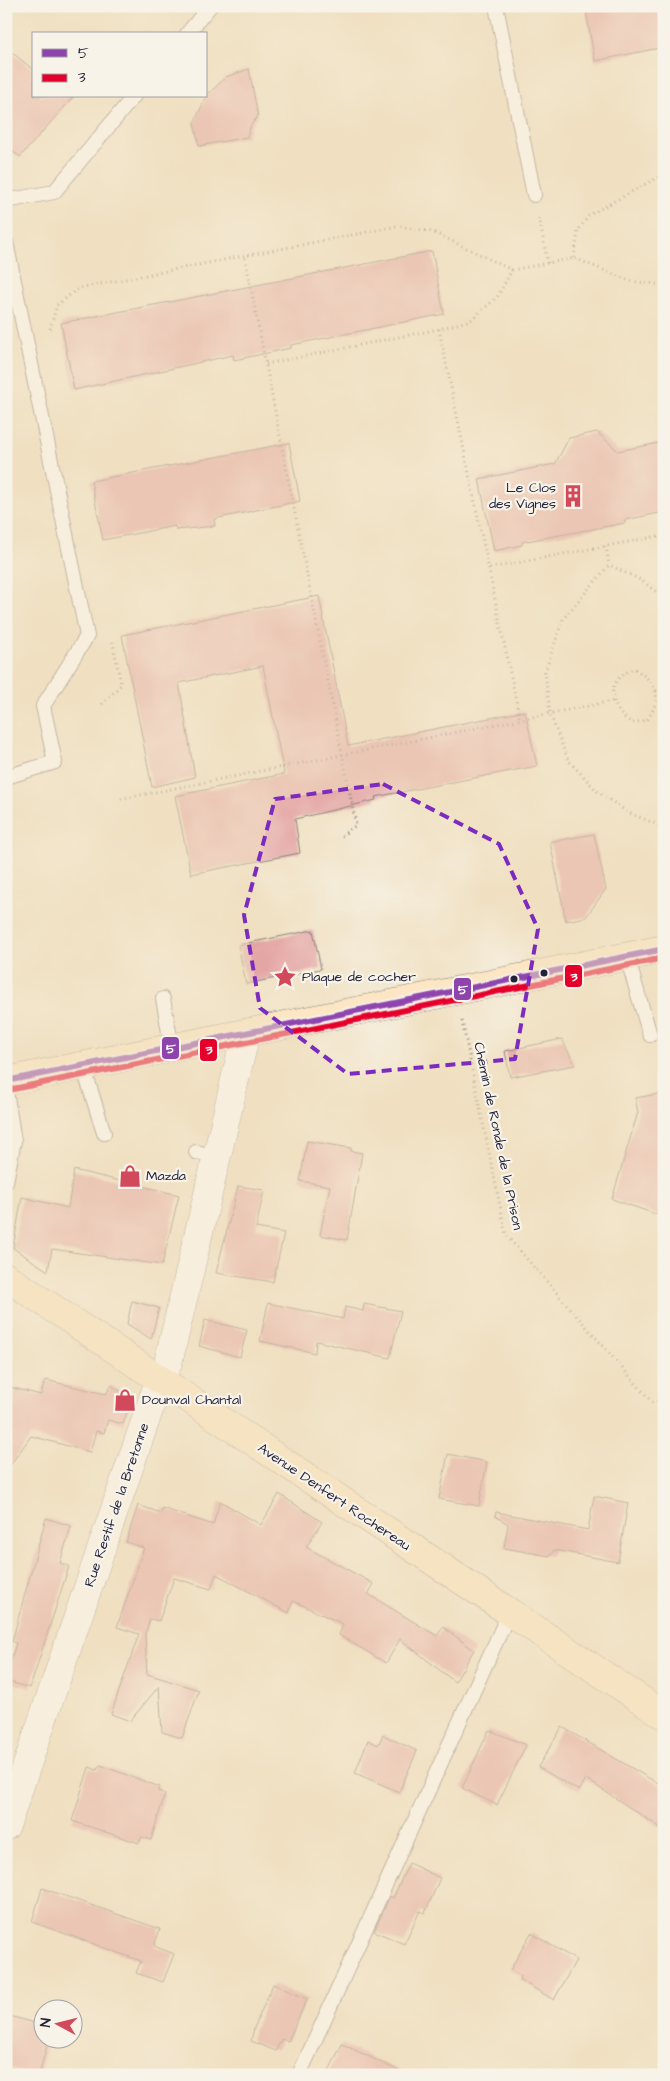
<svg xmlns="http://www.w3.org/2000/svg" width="670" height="2081" font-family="'Architects Daughter',sans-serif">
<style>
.building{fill:#e4a6a4}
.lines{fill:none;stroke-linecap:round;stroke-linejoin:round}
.lane-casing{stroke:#89817e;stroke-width:16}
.street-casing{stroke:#89817e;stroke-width:29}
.secondary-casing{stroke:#89817e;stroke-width:29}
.path{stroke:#89817e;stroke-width:3;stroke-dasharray:1 4;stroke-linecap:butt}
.lane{stroke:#fff;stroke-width:14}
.street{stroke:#fff;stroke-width:28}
.secondary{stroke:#fce6c4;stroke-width:28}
.bus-1-casing{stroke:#f7f3e8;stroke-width:10}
.bus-2-casing{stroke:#f7f3e8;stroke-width:10}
.bus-1{stroke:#8e44ad;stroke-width:6}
.bus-2{stroke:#e4002b;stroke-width:6}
.marked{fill:none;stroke:#7b2cbf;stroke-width:4;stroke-dasharray:10 6;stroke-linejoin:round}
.bus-dot{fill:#22223b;stroke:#f7f3e8;stroke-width:2}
.labels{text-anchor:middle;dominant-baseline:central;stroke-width:4.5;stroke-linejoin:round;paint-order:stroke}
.poi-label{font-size:14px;fill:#22223b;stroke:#f7f3e8;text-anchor:start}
.street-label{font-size:14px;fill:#22223b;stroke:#f7f3e8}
.line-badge{stroke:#f7f3e8;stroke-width:2}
.badge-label{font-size:14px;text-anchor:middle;font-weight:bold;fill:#fff}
</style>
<rect width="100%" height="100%" fill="#f7f3e8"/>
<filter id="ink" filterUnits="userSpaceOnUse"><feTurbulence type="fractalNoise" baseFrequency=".02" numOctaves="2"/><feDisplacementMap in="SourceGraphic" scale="10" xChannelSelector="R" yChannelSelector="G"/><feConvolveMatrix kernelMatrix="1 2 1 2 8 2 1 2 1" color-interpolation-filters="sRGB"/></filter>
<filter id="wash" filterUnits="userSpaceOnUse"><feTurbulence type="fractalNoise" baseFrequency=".0096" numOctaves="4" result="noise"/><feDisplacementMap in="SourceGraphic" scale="20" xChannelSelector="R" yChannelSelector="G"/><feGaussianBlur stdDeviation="1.12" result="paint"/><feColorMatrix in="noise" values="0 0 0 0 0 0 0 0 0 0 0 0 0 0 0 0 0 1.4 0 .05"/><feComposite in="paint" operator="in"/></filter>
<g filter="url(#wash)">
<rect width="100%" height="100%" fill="#f0e0c1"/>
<g id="blocks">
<path class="building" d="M585,6H664V47L595,61Z
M6,48L34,70V96H74L20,157L6,147Z
M249,69L258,116L251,125L247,137L199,146L194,123L207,95L226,77Z
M432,251L444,314L291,345V348L234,360L233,355L74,390L61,323Z
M597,432L618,451L664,442V512L625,520V523L522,542V545L494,551L479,479L555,464L569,438Z
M289,443L300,501L214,519L215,526L176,530L175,526L103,540L91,481Z
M319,596L348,746L525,711L537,766L375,797L376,800L295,819L300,853L191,874L175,796L284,774L263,666L179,683L195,777L152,787L122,635Z
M594,834L606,889L586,917L566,921L550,842Z
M313,930L321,969L246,984L238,945Z
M562,1039L575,1065L510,1077L505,1051Z
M664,1093V1217L612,1199L638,1112L635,1098Z
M307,1141L351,1148V1151L362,1153L347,1240L320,1235L330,1186L300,1181Z
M74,1170L179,1195L162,1265L52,1249L48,1271L13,1248L22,1197L68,1208Z
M238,1186L264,1190L256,1228L284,1233L273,1282L216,1273Z
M132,1301L159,1308L151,1339L127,1324Z
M268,1303L343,1319L345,1307L363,1311L364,1304L401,1311L390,1358L316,1341L315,1353L260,1341Z
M205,1320L247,1330L240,1357L199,1346Z
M45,1380L106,1394L111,1385L126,1395L130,1404L123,1424L108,1420L104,1433L96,1431L90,1452L31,1436L6,1471V1386L41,1395Z
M448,1454L487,1462L479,1506L439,1499Z
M279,1494L322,1522L306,1547L374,1584L368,1594L437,1636L443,1627L474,1650L455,1682L400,1639L386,1663L339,1635L343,1624L293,1601L289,1613L216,1574L211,1589L174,1578L159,1621L150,1619L145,1634L147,1674L199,1690L182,1738L162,1732L159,1686L130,1721L111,1714L139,1634L117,1627L144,1548L126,1542L138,1505L161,1513L162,1508L213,1525L220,1501L261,1525Z
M594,1496L628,1503L618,1562L554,1550L550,1556L504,1548L508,1524L495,1516L496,1512L588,1530Z
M46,1518L71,1526L60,1563L69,1566L30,1688L6,1681V1677L16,1643L12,1641Z
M562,1727L664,1787V1830L586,1779L579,1791L538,1767Z
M489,1730L526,1745L497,1805L462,1788Z
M383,1735L417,1751L399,1792L355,1773L368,1740L378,1745Z
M100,1765L160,1787L158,1791L165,1794L151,1840L142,1837L139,1843L72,1821L89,1767L97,1770Z
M409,1863L440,1878L425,1913L420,1911L404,1944L374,1931L390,1896L393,1898Z
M42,1888L160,1929L154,1946L174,1954L163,1982L136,1973L141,1961L32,1922Z
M531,1933L576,1960L554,2000L520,1980L521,1976L510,1970Z
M273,1984L307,1999L288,2041L281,2039L276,2051L251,2041L254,2028Z
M6,2015L42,2025V2038H49L39,2075H30L6,2066Z
M342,2044L408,2075H327Z"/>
</g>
</g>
<g filter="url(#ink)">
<use href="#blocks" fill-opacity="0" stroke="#89817e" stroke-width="1"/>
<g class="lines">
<defs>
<path id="lane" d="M496,6L534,195
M187,34L210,6
M6,201L54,192L134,96
M6,242L87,636L43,706L55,762L6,777
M627,957L650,1035
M163,999L172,1048
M83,1066L104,1133
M6,1091L14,1141L6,1182
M196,1152L218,1157
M299,2075L509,1613"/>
<path id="street" d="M6,1826L159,1381L168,1363L246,1033"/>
<path id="secondary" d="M6,1081L664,949
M6,1277L664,1715"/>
</defs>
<use href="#lane" class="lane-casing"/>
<use href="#street" class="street-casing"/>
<use href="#secondary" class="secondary-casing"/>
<path class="path" d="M539,218L548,263
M245,258L356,825L339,838
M574,258L578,231L589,215L664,174
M50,329L57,305L79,288L398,226L433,232L512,270
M439,329L520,720
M266,364L439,329L471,320L497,297L512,270L574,258L630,281L664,285
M606,546L609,565
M490,568L664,535
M635,669C657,683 663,697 647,720L632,723C608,709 604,677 635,669Z
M656,691L664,689
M102,704L121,685L112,638
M121,799L613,701
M659,825L629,813L598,792L568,760L550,714L545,672L563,619L609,565L641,580L664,598
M659,825L664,846
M659,825L664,822
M462,1021L506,1235L652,1402L664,1400"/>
<use href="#lane" class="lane"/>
<use href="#street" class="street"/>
<use href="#secondary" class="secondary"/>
<defs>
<path id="bus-1" d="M6,1081L664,949"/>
<path id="bus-2" d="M8,1090L664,958"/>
</defs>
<use href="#bus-1" class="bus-1-casing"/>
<use href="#bus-2" class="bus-2-casing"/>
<use href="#bus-1" class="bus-1"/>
<use href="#bus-2" class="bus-2"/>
</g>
</g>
<path d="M0 0H670V2081H0ZM383,784L499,844L538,929L515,1059L348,1074L260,1008L244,915L275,799Z" fill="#f0e0c1" fill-opacity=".55" fill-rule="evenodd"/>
<path class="marked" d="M383,784L499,844L538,929L515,1059L348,1074L260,1008L244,915L275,799Z"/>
<defs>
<symbol id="building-bare" viewBox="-9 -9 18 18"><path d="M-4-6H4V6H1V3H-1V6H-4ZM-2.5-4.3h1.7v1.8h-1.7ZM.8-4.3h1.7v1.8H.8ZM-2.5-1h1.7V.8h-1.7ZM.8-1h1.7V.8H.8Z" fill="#d1495b" stroke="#f7f3e8" stroke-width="2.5" paint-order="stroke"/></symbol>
<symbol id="sight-bare" viewBox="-9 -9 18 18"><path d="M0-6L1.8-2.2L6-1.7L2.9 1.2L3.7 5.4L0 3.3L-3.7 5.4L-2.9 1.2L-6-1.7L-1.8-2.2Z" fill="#d1495b" stroke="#f7f3e8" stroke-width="2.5" paint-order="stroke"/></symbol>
<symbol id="shop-bare" viewBox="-9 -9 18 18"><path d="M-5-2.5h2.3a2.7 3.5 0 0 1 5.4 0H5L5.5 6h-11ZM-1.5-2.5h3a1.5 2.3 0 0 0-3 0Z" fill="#d1495b" stroke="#f7f3e8" stroke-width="2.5" paint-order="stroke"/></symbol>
</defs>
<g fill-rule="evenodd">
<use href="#building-bare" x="557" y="480" width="32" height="32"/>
<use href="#sight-bare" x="269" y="961" width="32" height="32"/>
<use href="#shop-bare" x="114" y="1160" width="32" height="32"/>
<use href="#shop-bare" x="109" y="1384" width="32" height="32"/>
</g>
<g class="bus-dot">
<circle cx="544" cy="973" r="4.5"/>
<circle cx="514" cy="979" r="4.5"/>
</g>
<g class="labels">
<g class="poi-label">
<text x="556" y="488" text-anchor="end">Le Clos<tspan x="556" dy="16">des Vignes</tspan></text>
<text x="302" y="977">Plaque de cocher</text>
<text x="146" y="1176">Mazda</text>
<text x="142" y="1400">Dounval Chantal</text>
</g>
<g class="street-label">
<text transform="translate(498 1136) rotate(78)">Chemin de Ronde de la Prison</text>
<text transform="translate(334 1497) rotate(34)">Avenue Denfert Rochereau</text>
<text transform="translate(117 1505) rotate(-71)">Rue Restif de la Bretonne</text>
</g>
</g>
<g class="line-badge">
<rect x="564" y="964" width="19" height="24" rx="5" fill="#e4002b"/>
<rect x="453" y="977" width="19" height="24" rx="5" fill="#8e44ad"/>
<rect x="161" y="1036" width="19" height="24" rx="5" fill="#8e44ad"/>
<rect x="199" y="1038" width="19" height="24" rx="5" fill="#e4002b"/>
</g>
<g class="badge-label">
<text x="574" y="981">3</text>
<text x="463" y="994">5</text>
<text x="171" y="1053">5</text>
<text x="209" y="1054">3</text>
</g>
<rect width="670" height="2081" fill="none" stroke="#f7f3e8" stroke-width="25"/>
<rect x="32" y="32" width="175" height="65" fill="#f7f3e8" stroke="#a29fa3"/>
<rect x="42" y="49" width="25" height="8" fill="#8e44ad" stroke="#a29fa3"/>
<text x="78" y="58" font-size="15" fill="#22223b">5</text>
<rect x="42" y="74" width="25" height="8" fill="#e4002b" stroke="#a29fa3"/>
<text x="78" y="82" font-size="15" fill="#22223b">3</text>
<g transform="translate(58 2024) rotate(277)"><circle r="24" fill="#f7f3e8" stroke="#a29fa3"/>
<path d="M0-4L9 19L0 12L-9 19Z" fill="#d1495b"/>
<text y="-8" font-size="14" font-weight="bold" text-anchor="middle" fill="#22223b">N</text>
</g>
</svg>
